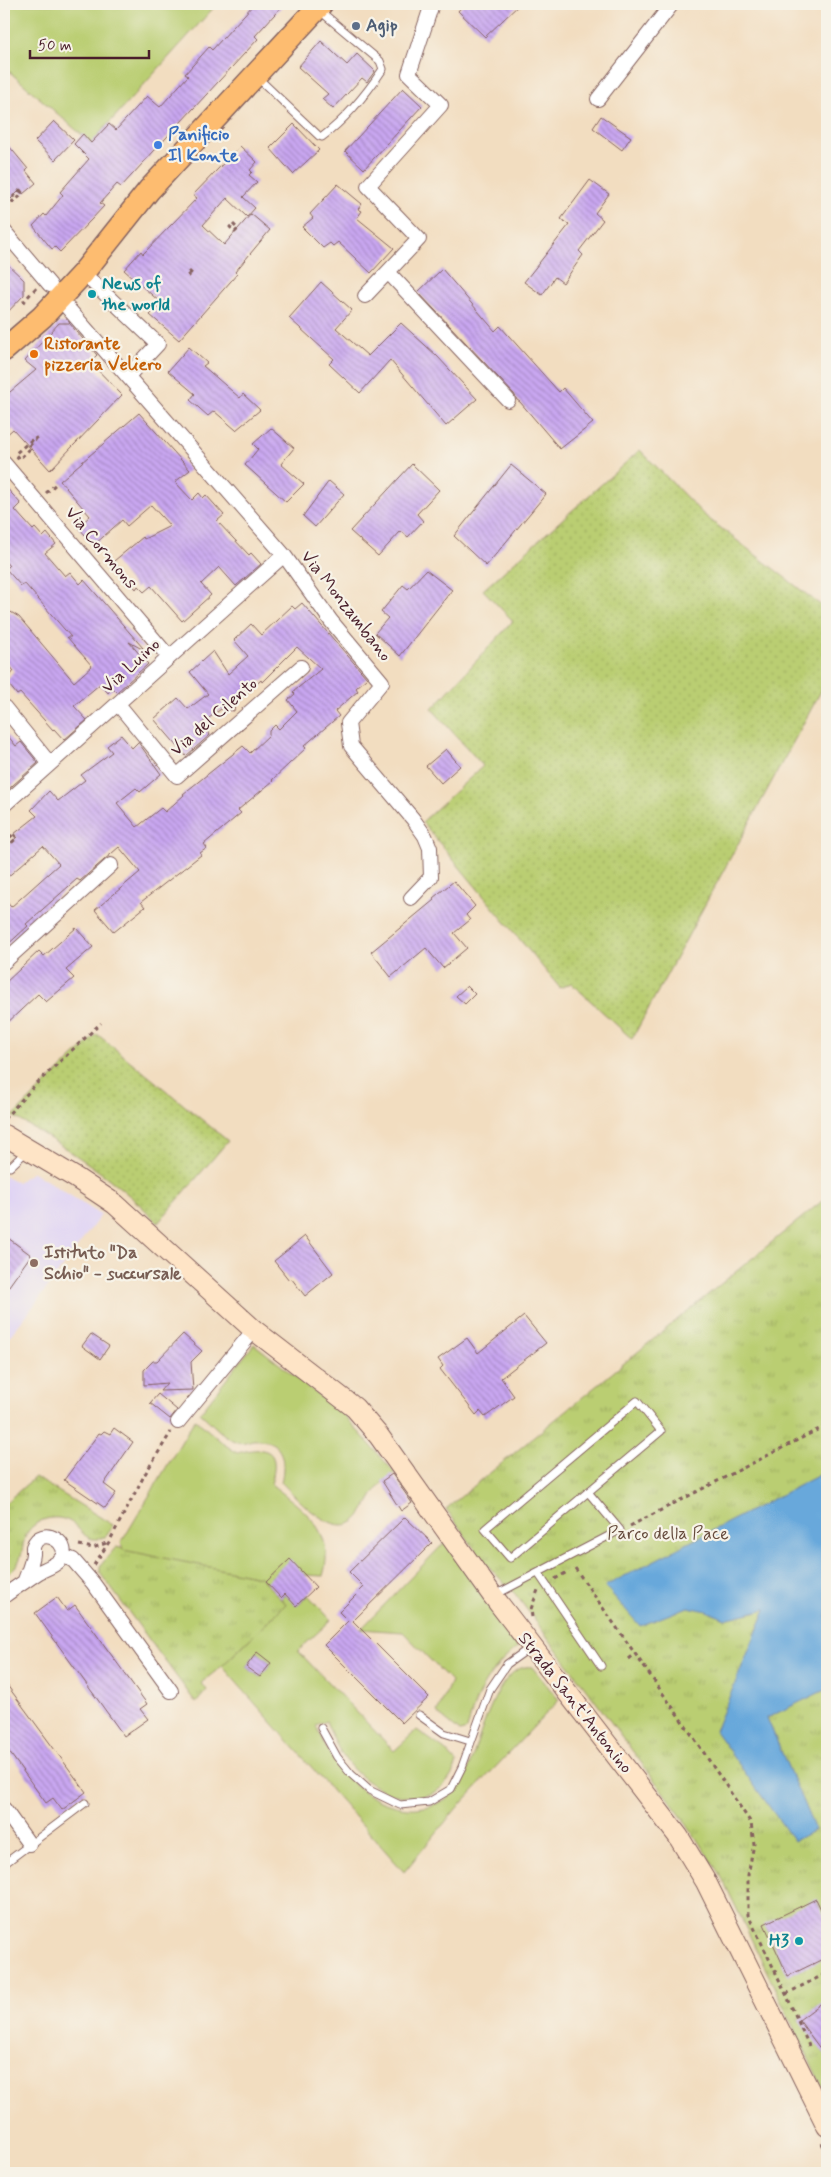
<svg xmlns="http://www.w3.org/2000/svg" width="831" height="2177" font-family="Mynerve,sans-serif">
<style>
.built{fill:#e0d4f4}
.grass{fill:url(#grass-dots);stroke:#82764e}
.park{fill:url(#park-tufts);stroke:#82764e}
.garden{fill:#bace72;stroke:#82764e;fill-rule:evenodd}
.water{fill:#68a8db;stroke:#596483}
.building{fill:url(#building-back-hatch)}
.lines{fill:none;stroke-linecap:round;stroke-linejoin:round}
.service-casing{stroke:#85625f;stroke-width:9}
.minor-casing{stroke:#85625f;stroke-width:16}
.secondary-casing{stroke:#85625f;stroke-width:22}
.primary-casing{stroke:#85625f;stroke-width:25}
.path{stroke:#85625f;stroke-width:3;stroke-dasharray:4 4;stroke-linecap:butt}
.service{stroke:#fff;stroke-width:7}
.minor{stroke:#fff;stroke-width:14}
.secondary{stroke:#fee4c6;stroke-width:20}
.primary{stroke:#fdbc70;stroke-width:22}
.service-dot{fill:#5c6f8a;stroke:#f7f3e8;stroke-width:2}
.shop-dot{fill:#3f7fe0;stroke:#f7f3e8;stroke-width:2}
.culture-dot{fill:#0f9aa8;stroke:#f7f3e8;stroke-width:2}
.food-dot{fill:#e8710a;stroke:#f7f3e8;stroke-width:2}
.education-dot{fill:#8d6e63;stroke:#f7f3e8;stroke-width:2}
.labels{text-anchor:middle;dominant-baseline:central;stroke-width:4.5;stroke-linejoin:round;paint-order:stroke}
.service-label{font-size:18px;font-weight:bold;fill:#4e5e75;stroke:#f7f3e8;text-anchor:start}
.shop-label{font-size:18px;font-weight:bold;fill:#366cbe;stroke:#f7f3e8;text-anchor:start}
.culture-label{font-size:18px;font-weight:bold;fill:#0d838f;stroke:#f7f3e8;text-anchor:start}
.food-label{font-size:18px;font-weight:bold;fill:#c56008;stroke:#f7f3e8;text-anchor:start}
.street-label{font-size:18px;fill:#4a1f2b;stroke:#f7f3e8}
.education-label{font-size:18px;font-weight:bold;fill:#785e54;stroke:#f7f3e8;text-anchor:start}
.park-label{font-size:18px;fill:#664b3d;stroke:#f7f3e8}
</style>
<defs>
<pattern id="grass-dots" width="8" height="8" patternUnits="userSpaceOnUse" patternTransform="scale(1.25)"><rect width="8" height="8" fill="#bace72"/><path d="M2 2h.1M6 6h.1" fill="none" stroke="#a1b063" stroke-width="1.8" stroke-linecap="round"/></pattern>
<pattern id="park-tufts" width="24" height="20" patternUnits="userSpaceOnUse" patternTransform="scale(1.25)"><rect width="24" height="20" fill="#bace72"/><path d="M3 7l-1-3M5 7V3M7 7l1-3M15 17l-1-3M17 17v-4M19 17l1-3" fill="none" stroke="#a1b063"/></pattern>
<pattern id="building-back-hatch" width="6" height="6" patternUnits="userSpaceOnUse" patternTransform="scale(1.25)"><rect width="6" height="6" fill="#c9a7f1"/><path d="M-1 5l2 2M0 0l6 6M5-1l2 2" fill="none" stroke="#a587c3"/></pattern>
</defs>
<rect width="100%" height="100%" fill="#f7f3e8"/>
<filter id="ink" filterUnits="userSpaceOnUse"><feTurbulence type="fractalNoise" baseFrequency=".02" numOctaves="2"/><feDisplacementMap in="SourceGraphic" scale="10" xChannelSelector="R" yChannelSelector="G"/><feConvolveMatrix kernelMatrix="1 2 1 2 8 2 1 2 1" color-interpolation-filters="sRGB"/></filter>
<filter id="wash" filterUnits="userSpaceOnUse"><feTurbulence type="fractalNoise" baseFrequency=".0096" numOctaves="4" result="noise"/><feDisplacementMap in="SourceGraphic" scale="20" xChannelSelector="R" yChannelSelector="G"/><feGaussianBlur stdDeviation="1.12" result="paint"/><feColorMatrix in="noise" values="0 0 0 0 0 0 0 0 0 0 0 0 0 0 0 0 0 1.4 0 .05"/><feComposite in="paint" operator="in"/></filter>
<g filter="url(#wash)">
<rect width="100%" height="100%" fill="#f2ddc0"/>
<path class="built" d="M33,1172L101,1215L29,1312L4,1343V1175L17,1182Z"/>
<path class="grass" d="M640,450L704,515L827,610V680L632,1039L571,983L560,988L422,822L483,766L432,709L513,621L483,590Z
M97,1034L228,1141L158,1223C116,1178 64,1147 13,1116Z"/>
<path class="park" d="M827,1197V2097L722,1878L687,1824L516,1595L485,1563L446,1509Z
M35,1477L113,1525L105,1537C85,1545 83,1529 69,1521C54,1514 36,1519 27,1533C22,1543 23,1554 18,1563C14,1569 9,1573 4,1577V1504Z
M116,1547L260,1577L286,1604L222,1666L201,1683L207,1690L196,1703L100,1573V1566Z"/>
<path class="garden" d="M4,4H217L91,143L4,67Z
M254,1344L344,1415L395,1473C374,1486 374,1496 361,1515C338,1545 298,1499 281,1482C287,1458 281,1438 253,1440C248,1441 242,1444 237,1442C224,1438 211,1422 200,1413Z
M195,1419L224,1444L237,1453C268,1445 281,1450 271,1484C302,1509 337,1530 323,1576L305,1575L290,1560L266,1582L260,1577L123,1550L121,1543Z
M445,1542L518,1647C488,1671 476,1693 467,1730L460,1732L437,1713L451,1681L403,1632L361,1629Z
M285,1594L296,1606L308,1595L331,1620L298,1651L394,1751L417,1730L445,1750L457,1763C441,1813 385,1801 355,1771C341,1757 333,1739 326,1721L316,1725C328,1758 347,1785 380,1801C395,1807 409,1810 424,1807C439,1805 454,1796 462,1783C477,1757 493,1661 532,1667L559,1700L456,1809L404,1872L222,1666L286,1604L281,1598ZM257,1652L271,1663L260,1677L246,1667Z"/>
<path class="water" d="M827,1471V1689L767,1718L815,1830L794,1841L715,1731L766,1609L725,1619L707,1611L688,1607L640,1626L605,1586Z"/>
<g id="blocks">
<path class="building" d="M254,4H284L255,36L258,39L154,151L121,187L117,184L100,203L104,206L91,220L60,252L55,247L52,249L33,226L44,214L46,216L63,195L60,192L89,159L74,144L83,134L91,143L109,124L116,130L147,96L160,107L188,76L185,74L209,47L212,50Z
M464,4H520L485,37L458,11Z
M321,41L347,65L357,54L375,71L367,82L362,78L333,109L322,99L328,94L298,67Z
M403,88L422,106L364,169L345,151Z
M601,116L631,137L622,150L593,128Z
M54,121L74,140L55,160L35,141Z
M294,124L319,150L293,174L270,148Z
M4,140L28,169L26,171L36,183L23,194L20,190L11,199L4,190Z
M240,146L257,162L250,170L252,172L249,175L257,182L243,197L255,208L247,217L227,198L203,225L224,245L251,214L270,230L235,272L237,274L231,281L179,340L150,315L161,303L124,270L141,251L143,254L197,198L193,195Z
M590,180L609,194L595,213L603,220L579,251L583,255L563,283L555,277L542,295L524,282L569,225L561,219Z
M338,184L362,204L358,209L362,211L357,218L394,248L371,273L338,242L333,246L330,243L323,248L302,227L313,218L310,214Z
M4,261L24,280V295L4,316Z
M442,269L495,331L500,326L559,392L563,388L593,423L560,449L520,402L517,400L514,394L418,292Z
M321,282L352,310L336,328L368,356L401,323L437,356L477,399L446,426L390,360L360,393L329,364L334,359L289,318Z
M59,323H69L97,355L90,362L122,395L50,470L13,429L4,437V397L36,370L25,361Z
M189,347L207,363L203,366L240,398L243,394L260,410L236,430L214,411L208,416L190,400L195,394L168,371Z
M139,413L190,470L175,482L192,500L199,493L203,498L206,495L224,515L217,521L249,555L251,553L261,564L236,586L219,567L201,584L211,595L182,621L151,586L144,592L138,586L136,589L114,561L143,537L144,539L170,526L151,505L127,526L122,520L94,545L78,527L90,516L60,481Z
M271,428L294,448L281,464L304,484L286,502L245,465L258,449L253,444Z
M412,464L439,490L417,514L423,521L408,537L401,531L378,556L350,531Z
M511,465L546,494L486,566L454,536Z
M329,481L344,494L315,527L303,516Z
M4,485L21,504L15,510L33,530L35,528L43,537L47,533L56,544L45,553L65,576L70,572L80,584L84,580L143,648L142,649L129,642L148,664L117,692L113,688L108,693L100,684L74,706L87,720L64,740L54,729L53,730L20,693L17,695L6,681L14,671L4,659V608L19,617L74,682L92,666L67,637H71L25,584L21,586L6,569L9,566L4,560Z
M426,570L452,590L400,656L375,633L388,618L381,612L403,585L408,589Z
M302,603L367,678L356,688L358,691L335,711L339,716L304,746L306,748L272,780L273,781L238,810L241,813L204,844L207,848L200,853L201,855L141,902L145,907L114,932L95,910L140,872L119,847L80,881L77,879L26,924L28,926L4,948V899L11,907L59,864L43,846L4,880V849L17,837L14,834L37,816L31,810L49,791L58,801L85,780L81,775L112,752L107,746L121,735L132,748L138,742L161,774L140,792L136,788L117,803L137,827L161,808L165,812L184,795L183,794L243,746L250,753L269,735V731L275,725L279,729L297,711L288,700L295,694L293,692L321,669L297,647L262,682L261,680L239,700L236,696L234,711L221,709L201,724L210,735L186,756L154,719L178,698L188,709L208,694L190,672L213,651L228,674L248,656L234,640L251,624L261,635L292,606L295,609Z
M4,731L16,746L21,742L38,763L4,793Z
M446,749L460,766L441,783L426,766Z
M454,881L475,906L466,915L470,920L454,933L467,948L443,968L426,948L391,977L371,952L434,900L433,898Z
M76,928L93,947L66,970L74,978L46,1002L38,994L4,1026V984L39,951L44,956Z
M467,986L475,994L465,1004L456,996Z
M4,1235L31,1255L4,1293Z
M305,1236L333,1273L305,1296L291,1278L289,1280L274,1261Z
M524,1316L546,1343L501,1378L514,1396L485,1417L480,1411L476,1415L440,1369L443,1366L438,1359L467,1338L478,1353Z
M91,1334L109,1346L100,1359L82,1346Z
M183,1334L202,1351L191,1362L193,1390L160,1391L167,1383L144,1385V1370L153,1361H157Z
M158,1394L177,1410L170,1419L150,1403Z
M114,1428L133,1442L104,1484L116,1493L105,1508L64,1480L99,1433L101,1434L104,1431L110,1434Z
M392,1474L412,1503L401,1511L382,1481Z
M405,1517L432,1543L353,1621L429,1697L402,1723L324,1645L348,1621L339,1612L364,1587L349,1572Z
M290,1559L316,1587L296,1606L285,1594L281,1598L266,1582Z
M57,1597L67,1611L75,1605L147,1704L140,1709L148,1719L124,1736L35,1613Z
M257,1652L271,1663L260,1677L246,1667Z
M4,1681L86,1792L62,1810L53,1798L46,1803L4,1745Z
M816,1899L827,1922V1957L788,1976L764,1924Z
M827,1999V2058L799,2020Z"/>
</g>
</g>
<g filter="url(#ink)">
<use href="#blocks" fill-opacity="0" stroke="#85625f" stroke-width="1"/>
<g class="lines">
<defs>
<path id="service" d="M257,77L319,136L322,137C346,119 367,93 383,69L380,61L319,10
M4,1164L10,1167L28,1150
M538,1573L601,1666
M495,1595L620,1530L588,1492L661,1431L637,1401L485,1529L510,1558L588,1492
M419,1715L444,1733L470,1741
M321,1728L337,1757L351,1774L369,1790L400,1805L429,1802L451,1789L462,1767L490,1689L507,1664L531,1647
M4,1864L85,1803"/>
<path id="minor" d="M598,99L672,4
M4,231L50,285
M388,272L508,400
M83,273L158,344L128,376
M365,296L419,239L368,186L441,105L409,74L432,4
M59,298L284,555L331,621L382,682L348,723L351,746L413,819L425,836L430,848L431,877L411,898
M4,463L169,657
M118,704L177,776L301,667
M4,707L50,764
M4,805L284,555
M4,962L111,865
M178,1422L254,1330
M63,1556L73,1560L93,1583L171,1691
M4,1596C15,1588 27,1580 39,1572C45,1569 54,1566 59,1561C76,1545 41,1523 33,1547C33,1547 33,1554 33,1554C32,1563 28,1572 25,1580
M4,1809L29,1844"/>
<path id="secondary" d="M4,1135L76,1178L115,1204L254,1330L355,1408L379,1436L493,1596L678,1836L706,1882L827,2126"/>
<path id="primary" d="M4,350L42,317L83,273L149,190L321,4"/>
</defs>
<use href="#service" class="service-casing"/>
<use href="#minor" class="minor-casing"/>
<use href="#secondary" class="secondary-casing"/>
<use href="#primary" class="primary-casing"/>
<path class="path" d="M20,190L23,194L13,202L11,199Z
M233,224L238,229L235,232L230,227Z
M189,271L192,274L190,277L187,273Z
M26,302L24,301L36,288
M164,302L165,304L161,309L159,308Z
M35,437L36,439L28,447L30,449L19,459L15,454Z
M46,493L56,484
M14,834L17,838L10,844L6,840Z
M4,1119L36,1084L101,1023
M630,1526L827,1425
M79,1545L93,1548L109,1542
M94,1565L109,1542L145,1474L171,1432
M575,1568L694,1738L751,1823L754,1844L748,1875V1915L786,1994L809,2046
M555,1579L569,1571
M532,1617L531,1609L538,1590
M629,1659L635,1654
M786,1994L827,1973
M822,2143L827,2153"/>
<use href="#service" class="service"/>
<use href="#minor" class="minor"/>
<use href="#secondary" class="secondary"/>
<use href="#primary" class="primary"/>
</g>
</g>
<circle class="service-dot" cx="356" cy="26" r="5"/>
<circle class="shop-dot" cx="158" cy="145" r="5"/>
<g class="culture-dot">
<circle cx="92" cy="294" r="5"/>
<circle cx="799" cy="1941" r="5"/>
</g>
<circle class="food-dot" cx="34" cy="354" r="5"/>
<circle class="education-dot" cx="34" cy="1263" r="5"/>
<g class="labels">
<g class="service-label">
<text x="366" y="26">Agip</text>
</g>
<g class="shop-label">
<text x="168" y="135">Panificio<tspan x="168" dy="21">Il Konte</tspan></text>
</g>
<g class="culture-label">
<text x="102" y="284">News of<tspan x="102" dy="21">the world</tspan></text>
<text x="789" y="1941" text-anchor="end">H3</text>
</g>
<g class="food-label">
<text x="44" y="344">Ristorante<tspan x="44" dy="21">pizzeria Veliero</tspan></text>
</g>
<g class="street-label">
<text transform="translate(101 548) rotate(50)">Via Cormons</text>
<text transform="translate(346 606) rotate(52)">Via Monzambano</text>
<text transform="translate(131 666) rotate(-42)">Via Luino</text>
<text transform="translate(214 717) rotate(-41)">Via del Cilento</text>
<text transform="translate(575 1703) rotate(52)">Strada Sant'Antonino</text>
</g>
<g class="education-label">
<text x="44" y="1253">Istituto "Da<tspan x="44" dy="21">Schio" - succursale</tspan></text>
</g>
<g class="park-label">
<text x="668" y="1534">Parco della Pace</text>
</g>
</g>
<rect width="831" height="2177" fill="none" stroke="#f7f3e8" stroke-width="20"/>
<path d="M30 50v8h119v-8" fill="none" stroke="#4a1f2b" stroke-width="2.5"/>
<text x="38" y="50" font-size="15" fill="#4a1f2b" stroke="#f7f3e8" stroke-width="4" paint-order="stroke">50 m</text>
</svg>
